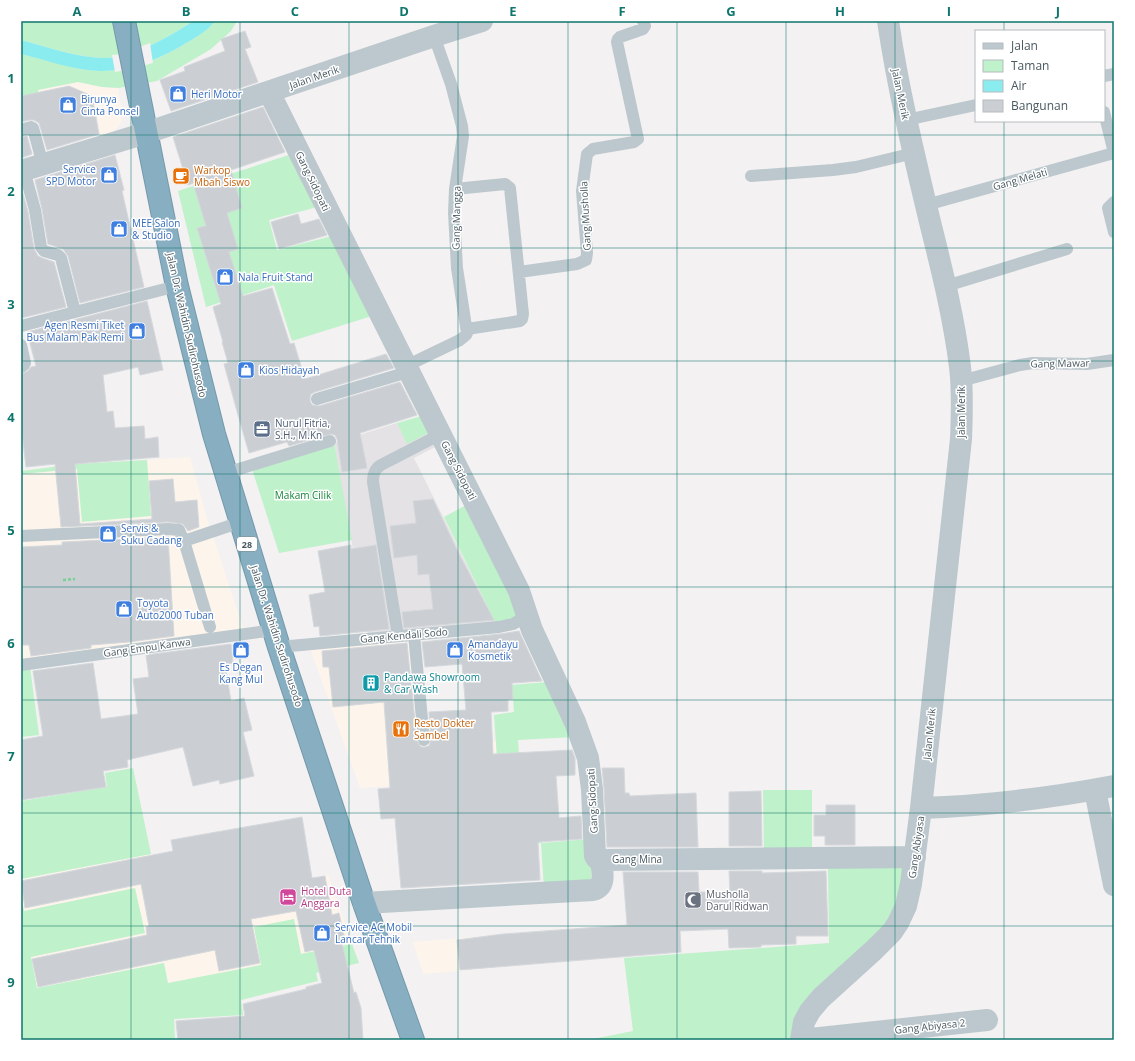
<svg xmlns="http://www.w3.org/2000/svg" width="1135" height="1061" font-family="'Open Sans',sans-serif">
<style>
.commercial{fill:#fdf5ec}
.education{fill:#e4e2e4}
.green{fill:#bff1ca}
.water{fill:#8becef}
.pier{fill:#f3f1f1}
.building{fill:#cbcfd3;stroke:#d5d8dc}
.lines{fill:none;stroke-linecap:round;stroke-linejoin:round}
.highway-casing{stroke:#7399ac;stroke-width:24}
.path{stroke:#76d094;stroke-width:2.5;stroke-dasharray:3 2;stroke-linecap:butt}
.lane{stroke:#bcc8ce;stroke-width:12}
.street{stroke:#bcc8ce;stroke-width:22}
.highway{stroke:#88aec1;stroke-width:22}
.grid{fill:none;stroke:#0f766e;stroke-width:1;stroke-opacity:0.55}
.labels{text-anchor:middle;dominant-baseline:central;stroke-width:3;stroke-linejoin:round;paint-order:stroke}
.shield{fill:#fff;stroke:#7f8a8f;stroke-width:1}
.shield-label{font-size:9px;font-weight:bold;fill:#48585f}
.street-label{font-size:10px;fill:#48585f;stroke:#fff}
.shop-label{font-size:10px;fill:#366cbe;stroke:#fff;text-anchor:start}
.food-label{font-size:10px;fill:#c56008;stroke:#fff;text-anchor:start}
.service-label{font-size:10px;fill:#4e5e75;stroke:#fff;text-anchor:start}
.park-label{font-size:10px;fill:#158539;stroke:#fff}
.culture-label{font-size:10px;fill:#0d838f;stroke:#fff;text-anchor:start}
.hotel-label{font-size:10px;fill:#b23c85;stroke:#fff;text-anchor:start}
.worship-label{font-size:10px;fill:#5b616d;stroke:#fff;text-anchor:start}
.neatline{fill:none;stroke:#0f766e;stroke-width:1.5}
.grid-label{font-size:13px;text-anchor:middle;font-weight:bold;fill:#0f766e}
</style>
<rect width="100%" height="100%" fill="#f3f1f1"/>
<path class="commercial" d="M78,82L102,87L118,88L122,112L121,123L112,133L101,140L97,115L45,125L37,90Z
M190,457L205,512L244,631L21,661V471L77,464L151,516L147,460Z
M410,638L421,745L496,741L498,779L360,788L310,648Z
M151,854L161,902L328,875L352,944L301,954L294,919L262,965L168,983L163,963L37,988L31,957L145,933L135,888L24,911L21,896V879Z
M502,935L505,967L423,974L413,942Z"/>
<path class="education" d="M397,423L407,443L432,431L439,445L414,458L496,624L368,634L334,443Z"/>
<path class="green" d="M21,21H193C171,36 134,57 106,58C80,58 47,47 21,40Z
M215,21H237L231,31L211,49L157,81L118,88L102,87L78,82L38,90L39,97L21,101V54C44,59 76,70 99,71C127,72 155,61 178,48C191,40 206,33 215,21Z
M295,153L321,206L269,220L277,250L336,235L375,315L292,341L274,285L206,307L178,191Z
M425,415L432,431L407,444L397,423Z
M334,443L352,540L279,553L252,469Z
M147,460L151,516L82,522L77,469L21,474V471L77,464Z
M468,504L520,615L496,624L444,517Z
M30,667L39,735L21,737V668Z
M548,682L574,737L518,740L523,817L540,816L542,843L589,839L592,887L544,889L541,843L503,845L494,715L514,712L512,685Z
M133,768L151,854L21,879V801L107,787L105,773Z
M763,790H812V852H764Z
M908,864L901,903L794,1040H588L633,1031L624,958L829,943L828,865Z
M135,888L145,933L31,957L37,988L164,963L168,983L261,965L254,927L294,919L301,954L352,944L359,963L316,973L318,981L241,1000L243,1015L174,1019L175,1040H21V896L24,911Z"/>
<path class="water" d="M193,21H215C206,33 191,40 178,48C154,61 128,72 99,71C73,70 46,60 21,54V40C47,47 79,58 106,58C134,57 171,36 193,21Z"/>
<path class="pier" d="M150,43L153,63L128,70L115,72L112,55L122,54Z"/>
<path class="building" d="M245,31L251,47L245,49L258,82L171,111L160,80L185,71L184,67L225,51L221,39Z
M69,86L92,96L99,134L47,150L39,123L34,120H29L21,122V96Z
M263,107L285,152L231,170L242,208L227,213L238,249L229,252L243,296L272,288L290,344L294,343L305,379L386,354L394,368L315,392L311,394L310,398V401L312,405L319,406L400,382L417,415L360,433L367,468L342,472L337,439L335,435L331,434L289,446L287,442L249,453L238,415L224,364L228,363L222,342H223L213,307L221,304L197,228L206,226L193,183L188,185L173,137Z
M27,136L32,154L21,158V137Z
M115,155L124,190L122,191L144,287L80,303L68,256L63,249L48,244L42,209L35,180Z
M21,187L28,212L34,249L38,256L42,258L54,262L66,307L21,318Z
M298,214L301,224L319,219L327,235L279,249L271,222Z
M147,301L163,370L140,375L138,367L103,375L107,412L113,411L115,428L144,426L145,439L158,437L159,457L75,464L80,524L152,519L149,481L173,479L175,502L197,500L199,527L188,531L183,524L168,522L61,527L55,464L26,467L21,424V374L28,371L31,367L36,366L27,332Z
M433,499L459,554L494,620L404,628L402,612L433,609L429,574L418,575L417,555L394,558L390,526L416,523L413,501Z
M168,537L174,636L129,642L91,645V648L31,656L29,645H21V547L62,545V542L169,537Z
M351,545V549L376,545L389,629L320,636L319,626L314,627L309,595L325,592L318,551Z
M519,631L542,681L512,683L513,699L508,700V711L491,712L493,754L572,750L575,758V775L556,776L559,818L581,816L582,839L538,842L540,880L401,888L395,818L381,819L378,789L390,788L384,702L333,707L329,667H323L322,651L407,643L417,741L421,747H425L429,746L431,740L429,712L466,710L462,664L425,667L422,642L500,634Z
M231,644L233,663L225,664L231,701L244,698L252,730L243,732L254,776L220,784L219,780L193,786L183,747L127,760L128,767L103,771L106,787L21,800V740L43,736L33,671L93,663L101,719L138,714L133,679L149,677L146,655Z
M602,768H624L625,793H629L630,796L696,793L698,847H607L604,788Z
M761,791L762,846H729V792Z
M826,805H855V845H825V836H814V815H826Z
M302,817L312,878L325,876L332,915L339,913L346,944H342L354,993L356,992L361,1008L363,1040H178L176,1021L245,1016L243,1004L306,989V987L322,983L314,950L305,952L296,911L251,919L260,963L219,971L215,950L38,987L32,959L147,935L146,927L149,926L141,884L25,908L21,881L173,851L171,840Z
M729,871H762V873L826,871L828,936H796V944L761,945V947L729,948L728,929L680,931L681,952L460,970L457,940L503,934L627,925L623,872H698L699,892H730Z"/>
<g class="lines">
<defs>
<path id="highway" d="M124,21L177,286L214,434L279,647L364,903L413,1040"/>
</defs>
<use href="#highway" class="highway-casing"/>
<path class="path" d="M63,580L75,579"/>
<path class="lane" d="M1104,76L1114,74
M1104,112L1114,153
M906,120L976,105
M21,130L31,127L33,128L43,165
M24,170L35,210L41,247L44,251L58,255L61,258L75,312L177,286
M751,176L833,170L856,167L914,153
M455,189L505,184L510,188L523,314L522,319L520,321L467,329
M1114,202L1108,208L1114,232
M926,205L1114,153
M519,272L577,264L586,260L587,253L582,191L587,154L593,149L634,142L638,139L617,42L618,39L620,37L643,29L645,26L643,21
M946,286L1067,249
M21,326L75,312
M21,345L25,363L24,365L21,367
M406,366L460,340L466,335L467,333L457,268L454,213L455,189L463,136L462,126L451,84L434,36
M961,381L1020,365L1033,363L1087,364L1114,360
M317,399L408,372
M226,473L330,441
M21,536L168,529L179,530L184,541L210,627
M184,541L241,522
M414,635L424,740
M398,636L373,482C373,475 374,469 381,465L441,434
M279,647L499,627L513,624L527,616
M21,665L274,630"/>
<path class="street" d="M269,92L519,591L532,630L575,722L588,758L592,789L595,856L597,859L601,860
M21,171L146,133L434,36L482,21
M1095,790L1114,885
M921,808C986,806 1050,798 1114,786
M364,903L593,890C607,886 602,871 601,860L915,857
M801,1040L804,1022L810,1011L821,998L874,950L892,932L898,923L906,906L911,884L921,808L961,439C962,415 963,391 960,367C954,318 942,270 930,222C914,155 898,89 888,21
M801,1040L987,1020"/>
<use href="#highway" class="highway"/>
</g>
<path class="grid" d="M131,21V1040M240,21V1040M349,21V1040M458,21V1040M568,21V1040M677,21V1040M786,21V1040M895,21V1040M1004,21V31M1004,121V1040M21,135H1114M21,248H1114M21,361H1114M21,474H1114M21,587H1114M21,700H1114M21,813H1114M21,926H1114"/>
<defs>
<symbol id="shop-square" viewBox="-11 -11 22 22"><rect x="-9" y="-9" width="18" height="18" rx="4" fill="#3f7fe0" stroke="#fff"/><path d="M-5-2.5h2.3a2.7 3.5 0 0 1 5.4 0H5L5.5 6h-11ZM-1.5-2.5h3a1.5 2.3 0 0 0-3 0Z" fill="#fff"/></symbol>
<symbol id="cafe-square" viewBox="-11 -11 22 22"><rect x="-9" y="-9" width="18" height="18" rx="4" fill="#e8710a" stroke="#fff"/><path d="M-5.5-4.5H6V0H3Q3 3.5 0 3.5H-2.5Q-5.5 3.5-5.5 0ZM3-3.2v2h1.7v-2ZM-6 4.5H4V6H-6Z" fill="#fff"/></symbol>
<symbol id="office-square" viewBox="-11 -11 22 22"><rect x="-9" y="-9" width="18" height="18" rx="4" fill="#5c6f8a" stroke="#fff"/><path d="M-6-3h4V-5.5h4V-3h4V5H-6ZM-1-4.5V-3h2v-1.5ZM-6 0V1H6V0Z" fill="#fff"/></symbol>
<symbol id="building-square" viewBox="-11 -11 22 22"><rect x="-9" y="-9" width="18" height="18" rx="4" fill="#0f9aa8" stroke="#fff"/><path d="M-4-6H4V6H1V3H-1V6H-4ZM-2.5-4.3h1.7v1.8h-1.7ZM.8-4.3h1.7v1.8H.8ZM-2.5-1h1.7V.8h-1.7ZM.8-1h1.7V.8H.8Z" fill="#fff"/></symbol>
<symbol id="restaurant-square" viewBox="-11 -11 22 22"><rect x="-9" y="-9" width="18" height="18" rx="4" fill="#e8710a" stroke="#fff"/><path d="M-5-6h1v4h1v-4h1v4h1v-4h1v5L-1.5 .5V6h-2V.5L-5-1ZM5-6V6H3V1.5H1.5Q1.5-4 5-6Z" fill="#fff"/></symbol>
<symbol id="hotel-square" viewBox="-11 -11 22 22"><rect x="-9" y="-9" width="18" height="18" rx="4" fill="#d1479c" stroke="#fff"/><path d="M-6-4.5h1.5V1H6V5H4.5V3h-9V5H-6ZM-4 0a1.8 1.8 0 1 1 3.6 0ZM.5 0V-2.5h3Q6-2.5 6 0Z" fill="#fff"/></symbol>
<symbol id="mosque-square" viewBox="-11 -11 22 22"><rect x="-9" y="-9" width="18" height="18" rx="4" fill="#6b7280" stroke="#fff"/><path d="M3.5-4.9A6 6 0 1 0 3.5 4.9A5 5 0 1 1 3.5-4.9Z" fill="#fff"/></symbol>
</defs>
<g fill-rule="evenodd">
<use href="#shop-square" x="168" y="84" width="20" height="20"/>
<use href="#shop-square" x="58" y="95" width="20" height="20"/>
<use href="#shop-square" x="99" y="165" width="20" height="20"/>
<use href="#cafe-square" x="171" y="166" width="20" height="20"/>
<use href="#shop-square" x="109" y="219" width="20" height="20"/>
<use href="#shop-square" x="215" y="267" width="20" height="20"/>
<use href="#shop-square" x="127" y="321" width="20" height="20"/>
<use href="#shop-square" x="236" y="360" width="20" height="20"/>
<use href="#office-square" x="252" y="419" width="20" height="20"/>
<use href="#shop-square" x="98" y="524" width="20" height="20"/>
<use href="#shop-square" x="114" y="599" width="20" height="20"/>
<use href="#shop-square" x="231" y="640" width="20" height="20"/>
<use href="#shop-square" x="445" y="640" width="20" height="20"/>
<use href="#building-square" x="361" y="673" width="20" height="20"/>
<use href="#restaurant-square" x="391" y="719" width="20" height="20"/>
<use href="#hotel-square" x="278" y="887" width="20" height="20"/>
<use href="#mosque-square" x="683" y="890" width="20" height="20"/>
<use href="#shop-square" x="312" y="923" width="20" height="20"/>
</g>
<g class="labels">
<rect class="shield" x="237" y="537" width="20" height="14" rx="3"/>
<g class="shield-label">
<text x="247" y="544">28</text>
</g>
<g class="street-label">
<text transform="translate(314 77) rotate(-19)">Jalan Merik</text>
<text transform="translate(901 94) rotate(78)">Jalan Merik</text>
<text transform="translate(1020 179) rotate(-16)">Gang Melati</text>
<text transform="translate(313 181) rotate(64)">Gang Sidopati</text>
<text transform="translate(585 216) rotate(-93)">Gang Musholla</text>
<text transform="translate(456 218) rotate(-89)">Gang Mangga</text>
<text transform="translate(187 325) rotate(77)">Jalan Dr. Wahidin Sudirohusodo</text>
<text transform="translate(1060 363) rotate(-1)">Gang Mawar</text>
<text transform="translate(961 412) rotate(-90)">Jalan Merik</text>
<text transform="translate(459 470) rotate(63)">Gang Sidopati</text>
<text transform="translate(404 635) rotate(-5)">Gang Kendali Sodo</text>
<text transform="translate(277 636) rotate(72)">Jalan Dr. Wahidin Sudirohusodo</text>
<text transform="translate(147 647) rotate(-8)">Gang Empu Kanwa</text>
<text transform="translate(929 734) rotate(-84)">Jalan Merik</text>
<text transform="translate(592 801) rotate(-93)">Gang Sidopati</text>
<text transform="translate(916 847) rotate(-82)">Gang Abiyasa</text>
<text x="637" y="859">Gang Mina</text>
<text transform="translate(930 1026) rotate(-6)">Gang Abiyasa 2</text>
</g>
<g class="shop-label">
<text x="191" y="94">Heri Motor</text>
<text x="81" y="99">Birunya<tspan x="81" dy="12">Cinta Ponsel</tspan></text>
<text x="96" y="169" text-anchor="end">Service<tspan x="96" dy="12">SPD Motor</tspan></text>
<text x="132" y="223">MEE Salon<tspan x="132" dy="12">&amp; Studio</tspan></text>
<text x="238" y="277">Nala Fruit Stand</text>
<text x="124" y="325" text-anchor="end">Agen Resmi Tiket<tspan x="124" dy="12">Bus Malam Pak Remi</tspan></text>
<text x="259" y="370">Kios Hidayah</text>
<text x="121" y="528">Servis &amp;<tspan x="121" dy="12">Suku Cadang</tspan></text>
<text x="137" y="603">Toyota<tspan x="137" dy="12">Auto2000 Tuban</tspan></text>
<text x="468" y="644">Amandayu<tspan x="468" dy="12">Kosmetik</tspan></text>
<text x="241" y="667" text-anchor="middle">Es Degan<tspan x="241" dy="12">Kang Mul</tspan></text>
<text x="335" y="927">Service AC Mobil<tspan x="335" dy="12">Lancar Tehnik</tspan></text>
</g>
<g class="food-label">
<text x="194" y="170">Warkop<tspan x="194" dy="12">Mbah Siswo</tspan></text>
<text x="414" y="723">Resto Dokter<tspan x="414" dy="12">Sambel</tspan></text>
</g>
<g class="service-label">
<text x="275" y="423">Nurul Fitria,<tspan x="275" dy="12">S.H., M.Kn</tspan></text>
</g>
<g class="park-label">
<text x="303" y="495">Makam Cilik</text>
</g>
<g class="culture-label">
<text x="384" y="677">Pandawa Showroom<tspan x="384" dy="12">&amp; Car Wash</tspan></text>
</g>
<g class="hotel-label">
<text x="301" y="891">Hotel Duta<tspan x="301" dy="12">Anggara</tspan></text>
</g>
<g class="worship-label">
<text x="706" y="894">Musholla<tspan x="706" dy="12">Darul Ridwan</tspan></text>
</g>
</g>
<rect width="1135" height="1061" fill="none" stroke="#ffffff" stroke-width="44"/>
<rect x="975" y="30" width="130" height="92" fill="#ffffff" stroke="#b6bcbf"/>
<rect x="983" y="43" width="20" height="6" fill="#bcc8ce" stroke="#b6bcbf"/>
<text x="1011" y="50" font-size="12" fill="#48585f">Jalan</text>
<rect x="983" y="60" width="20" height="12" fill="#bff1ca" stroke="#b6bcbf"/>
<text x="1011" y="70" font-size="12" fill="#48585f">Taman</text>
<rect x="983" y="80" width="20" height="12" fill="#8becef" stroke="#b6bcbf"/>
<text x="1011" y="90" font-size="12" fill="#48585f">Air</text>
<rect x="983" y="100" width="20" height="12" fill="#cbcfd3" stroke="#b6bcbf"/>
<text x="1011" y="110" font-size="12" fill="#48585f">Bangunan</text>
<rect x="22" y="22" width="1091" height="1017" class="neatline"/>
<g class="grid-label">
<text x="77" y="16">A</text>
<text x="186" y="16">B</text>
<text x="295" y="16">C</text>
<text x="404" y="16">D</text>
<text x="513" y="16">E</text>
<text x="622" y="16">F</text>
<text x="731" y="16">G</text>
<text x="840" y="16">H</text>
<text x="949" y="16">I</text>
<text x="1058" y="16">J</text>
<text x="11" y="83">1</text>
<text x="11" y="196">2</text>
<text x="11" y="309">3</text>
<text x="11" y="422">4</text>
<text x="11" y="535">5</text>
<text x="11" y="648">6</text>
<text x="11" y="761">7</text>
<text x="11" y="874">8</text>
<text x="11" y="987">9</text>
</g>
</svg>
